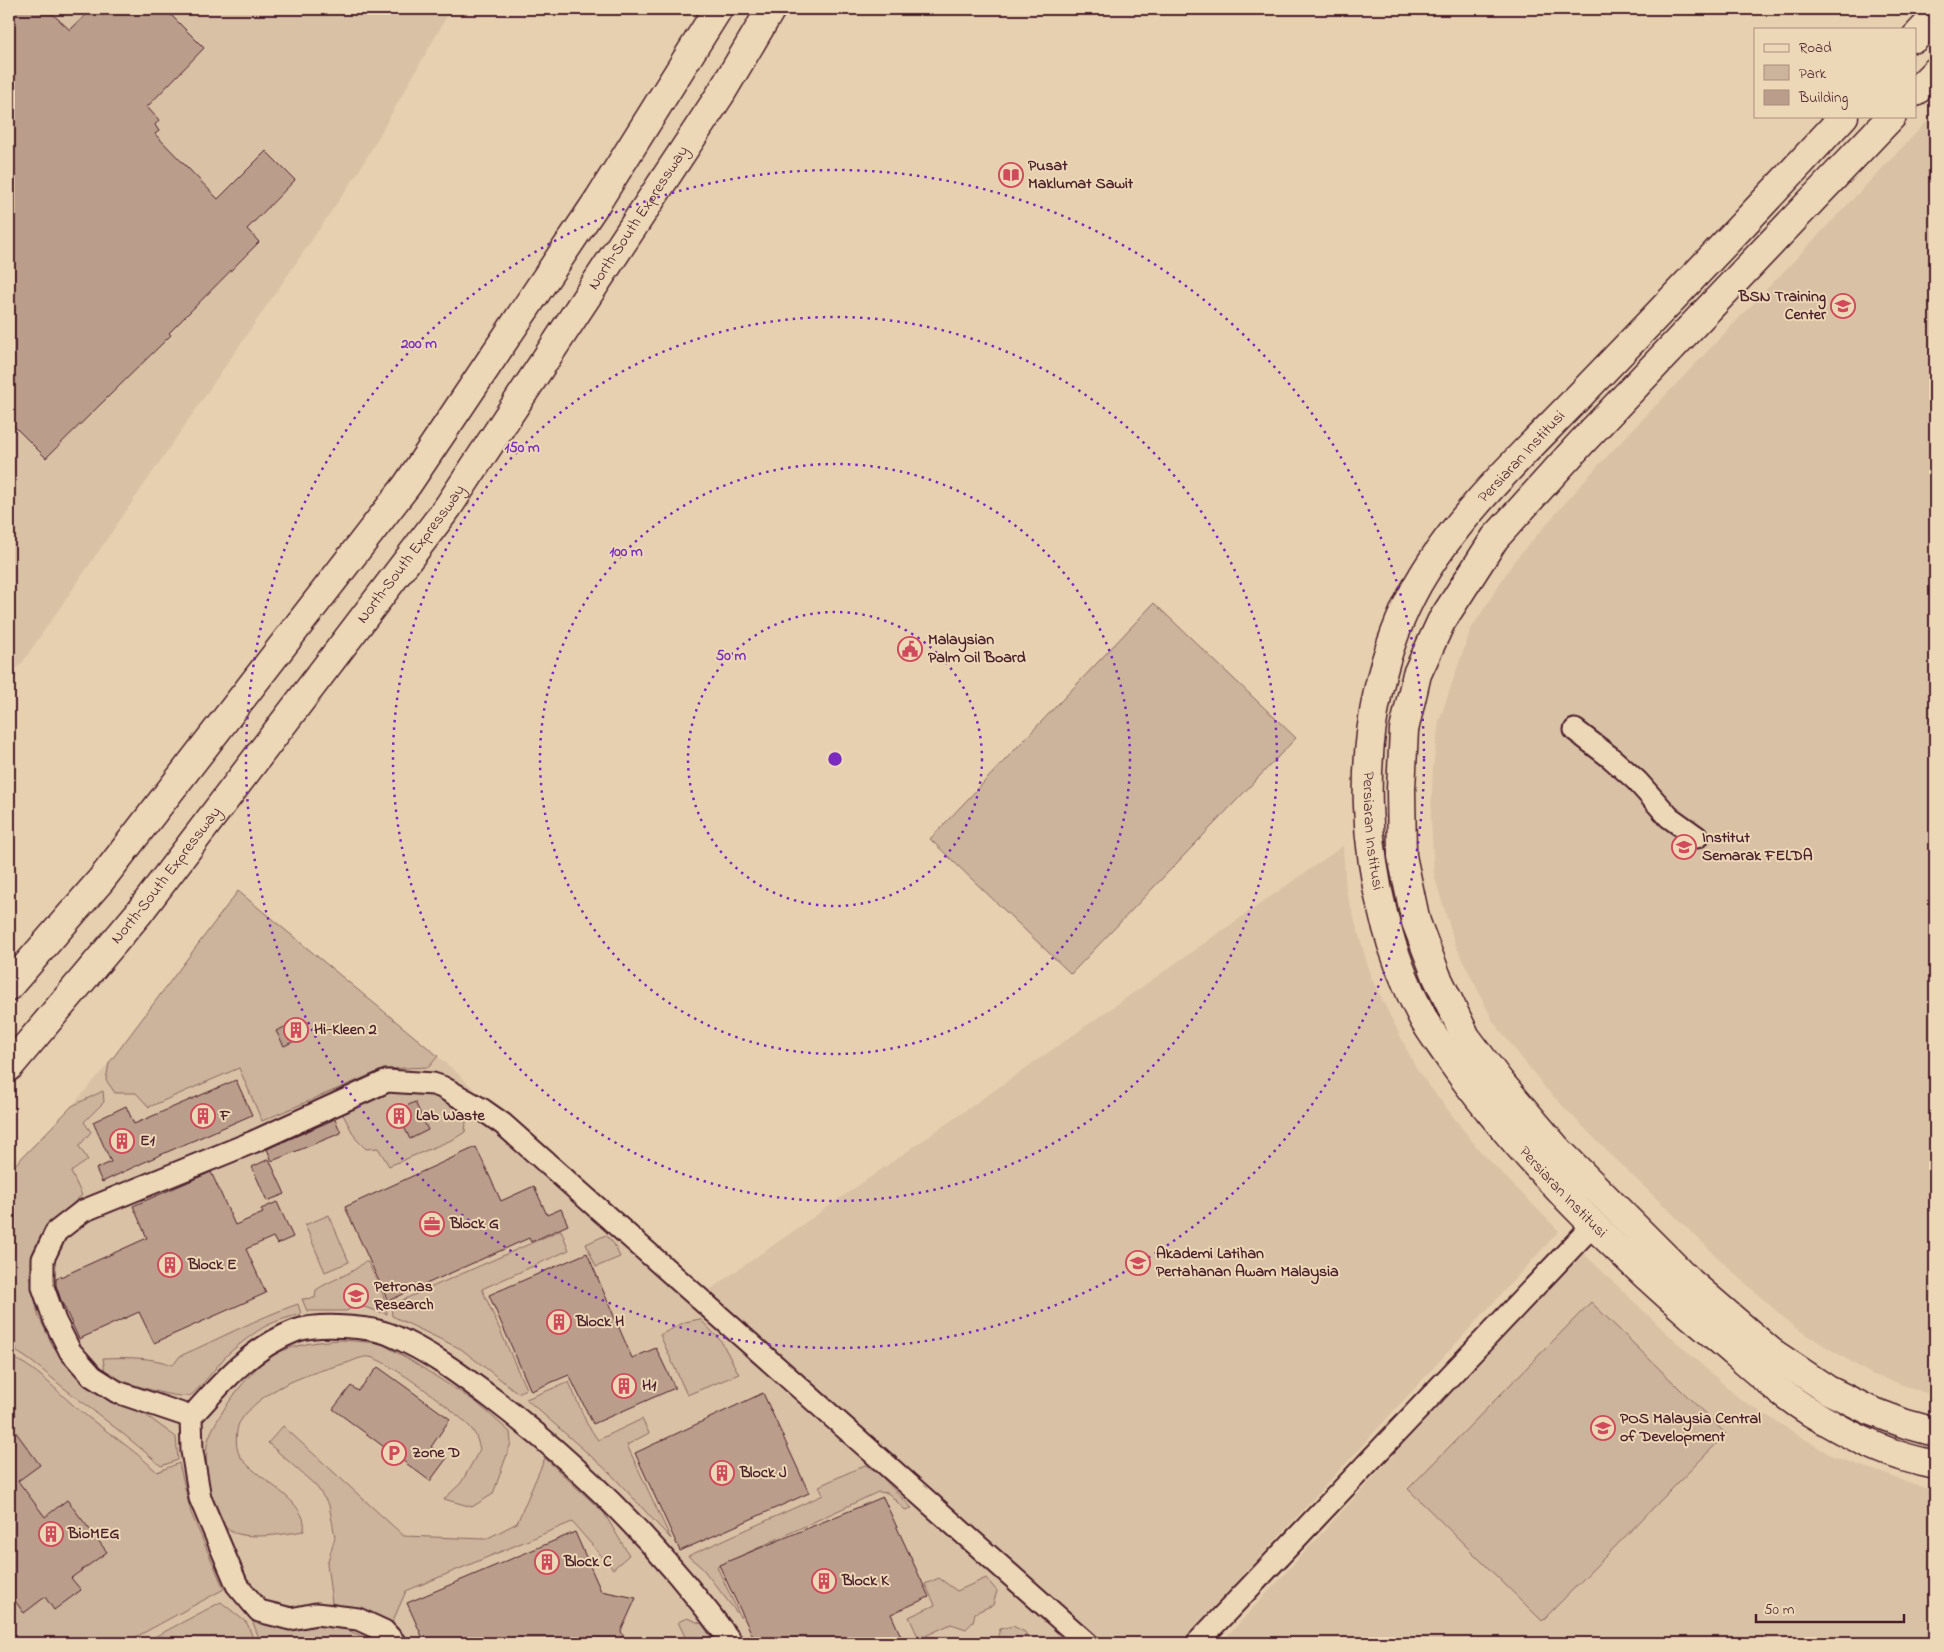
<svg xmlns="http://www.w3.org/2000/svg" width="1944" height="1652" font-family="'Indie Flower',sans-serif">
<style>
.built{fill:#d9c1a5}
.green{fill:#ccb39b;stroke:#8b6963}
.building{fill:#ba9e8b;stroke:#4a1f2b}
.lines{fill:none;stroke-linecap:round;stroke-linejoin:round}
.street-casing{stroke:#4a1f2b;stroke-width:25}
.secondary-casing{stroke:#4a1f2b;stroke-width:31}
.highway-casing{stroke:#4a1f2b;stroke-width:31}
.street{stroke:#ecd7b6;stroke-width:21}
.secondary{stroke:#ecd7b6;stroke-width:28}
.highway{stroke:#ecd7b6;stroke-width:28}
.ring{fill:none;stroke:#7b2cbf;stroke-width:2.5;stroke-dasharray:2.5 5}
.labels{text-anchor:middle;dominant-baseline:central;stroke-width:4;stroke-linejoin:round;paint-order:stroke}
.poi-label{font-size:16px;font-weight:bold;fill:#4a1f2b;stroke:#ecd7b6;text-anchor:start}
.street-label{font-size:16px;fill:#4a1f2b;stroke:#ecd7b6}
.centre{fill:#7b2cbf;stroke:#ecd7b6;stroke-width:2.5}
.ring-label{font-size:15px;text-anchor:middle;font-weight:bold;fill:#7b2cbf;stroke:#ecd7b6;stroke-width:4;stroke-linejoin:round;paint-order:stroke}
</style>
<rect width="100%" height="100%" fill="#e6d0b0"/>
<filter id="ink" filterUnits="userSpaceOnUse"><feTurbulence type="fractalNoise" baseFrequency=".02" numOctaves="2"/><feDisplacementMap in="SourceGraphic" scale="10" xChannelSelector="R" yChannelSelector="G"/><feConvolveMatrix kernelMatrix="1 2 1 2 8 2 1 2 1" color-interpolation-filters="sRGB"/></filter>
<g filter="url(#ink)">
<path class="built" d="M9,9H451L359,171L22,663L9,676Z
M1935,113V1396L1871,1374L1794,1327L1733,1272L1607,1151L1547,1090L1494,1023L1455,944L1434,875L1431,819L1433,768L1439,721L1470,631L1514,561L1596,468Z
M1343,846L1346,890L1371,977L1417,1070L1479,1150L1559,1231L1181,1643H1101L994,1551L1096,1643H9V1170L72,1106L109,1063L238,891L454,1070L492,1107L702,1295Z
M1581,1251L1672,1338L1740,1399L1832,1456L1926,1488L1935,1490V1643H1221Z"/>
<path class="green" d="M1154,603L1296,738L1071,974L930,839Z
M238,891L438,1056L429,1067L384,1069L262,1121L239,1068L149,1107L136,1093H115L106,1080L109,1063Z
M394,1090H428L455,1106L464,1113L466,1122L465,1132L454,1139L389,1166L378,1148L366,1149L356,1139L342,1113Z
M103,1091L104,1102L84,1122L91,1132L79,1146L88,1160L71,1172L82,1195L63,1213L43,1235L30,1273L38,1315L53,1346L77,1376L116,1404L143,1413L176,1437L178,1460L161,1466C131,1439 100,1416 69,1392C51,1378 36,1363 17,1352L9,1324V1171L72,1106Z
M329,1215L349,1262L325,1272L305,1225Z
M561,1230L569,1250L482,1289L526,1389L518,1393L461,1349L392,1316L391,1305Z
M606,1235L614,1244L620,1257L596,1267L586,1244Z
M364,1262H368C375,1278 387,1297 387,1314L364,1307H354L346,1311H307L302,1299L315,1298L316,1290C330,1280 353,1274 364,1262Z
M1591,1302L1726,1434L1542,1621L1408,1489Z
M298,1304L301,1314C290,1317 278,1320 268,1325C254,1332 240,1344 228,1354C220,1362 196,1394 189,1396C174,1399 119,1381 105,1373L103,1358C128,1357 150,1357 173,1365L180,1356C219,1339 257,1318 298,1304Z
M700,1319L721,1341L739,1374L687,1395L660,1335L685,1322Z
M341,1340L380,1343L407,1358L476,1402L510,1432L511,1443L493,1494L472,1507L444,1499L461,1483L480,1449C478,1443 477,1436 473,1431C465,1417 385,1358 369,1357C362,1356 353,1361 347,1363C310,1373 268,1386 244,1416C242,1419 239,1422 238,1426C236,1434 235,1448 240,1456C254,1478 310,1501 304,1531C286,1534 249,1540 233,1532C218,1524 217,1517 213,1502C208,1484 205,1463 207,1445C210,1423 252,1367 271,1356C291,1345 318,1341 341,1340Z
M9,1357C34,1364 58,1393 79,1410C105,1431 133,1448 157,1472L179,1463L191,1513L224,1589L125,1643H9Z
M569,1382L587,1424L598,1440L642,1419L649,1433L627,1445L671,1539L610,1473L526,1399Z
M283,1426L404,1536L486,1539L517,1523L545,1458L604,1513L629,1555L613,1569L572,1522L406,1591L392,1623L332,1603L327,1564L335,1537L329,1505L316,1486L268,1443Z
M865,1465L876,1471L912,1508L905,1510L888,1493L878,1492L717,1567L741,1618L702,1568L688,1556L823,1495L819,1486Z
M939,1578L957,1591L986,1578L997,1591L993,1605L975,1613L973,1622L966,1629L951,1624L919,1639L909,1617L935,1605L925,1584Z
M221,1602L247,1623L255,1643H143Z
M250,1615L296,1628L334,1624L377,1643H261Z
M687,1618L702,1624L715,1643H688L678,1622Z
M1013,1626L1025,1632L1030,1643H996L1000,1629Z"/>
<path class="building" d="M9,9H47L70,30L92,9H165L204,48L147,107L159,120L155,125L159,131L155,134L218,199L266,151L295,180L247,229L259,242L169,333L171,335L46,458L9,421Z
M298,1021L305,1036L284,1046L276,1031Z
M236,1080L252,1115L151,1159L102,1182L96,1169L111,1162L93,1122L126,1106L134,1124Z
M415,1102L428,1130L410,1139L396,1111Z
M335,1119L341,1133L272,1161L267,1149Z
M476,1147L501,1201L534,1186L547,1215L561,1209L568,1225L531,1242L529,1238L388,1301L345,1207Z
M269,1159L285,1194L267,1201L252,1167Z
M211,1172L235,1225L263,1213L261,1209L277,1202L293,1237L277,1244L273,1237L246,1249L266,1293L154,1343L139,1312L79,1339L61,1300L56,1285V1279L147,1238L133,1206Z
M587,1253L632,1358L656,1348L675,1388L593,1424L569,1375L531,1391L489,1295Z
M378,1367L450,1419L431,1447L447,1458L430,1481L333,1409L351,1386L358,1391Z
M763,1393L809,1493L680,1551L635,1453Z
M9,1423L40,1465L18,1481L45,1517L67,1500L107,1552L71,1578L81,1590L54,1610L45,1597L24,1613L9,1593Z
M883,1497L929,1597L891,1614L904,1643H756L719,1565Z
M575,1532L601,1591L636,1598L621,1631L626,1643H425L407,1603Z"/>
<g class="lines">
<defs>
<path id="street" d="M1575,730L1610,757L1637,781L1669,817L1697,837
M191,1417L117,1392L92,1376L70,1351L55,1321L43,1287V1259L56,1232L83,1211L253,1142L387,1081L433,1084L442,1087L483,1110L503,1124L1087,1643
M395,1643L384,1631L358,1619L316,1614L291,1619L259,1611L237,1585L200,1498L192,1451L191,1417C221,1383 251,1348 295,1331C317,1323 369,1326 391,1335C429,1351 461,1375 493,1399C585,1469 664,1551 732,1643
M1197,1643L1593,1225"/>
<g id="secondary">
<path d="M1915,38L1935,17"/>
<path d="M1915,92L1935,72"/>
<path id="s1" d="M1844,116C1759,208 1673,299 1586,389C1530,448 1458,513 1418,584C1345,714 1355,894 1425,1022C1433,1035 1442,1047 1450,1059C1484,1108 1523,1152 1565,1196C1612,1245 1662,1292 1715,1336C1745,1361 1779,1393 1812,1413C1840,1430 1870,1446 1901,1456C1912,1460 1924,1462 1935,1465"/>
<path d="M1892,116L1581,443L1495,538L1441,622L1417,674L1404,730L1401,789L1402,856L1416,922L1437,977L1466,1037L1500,1082L1557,1149L1690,1282L1770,1351L1828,1390L1869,1410L1906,1424L1935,1432"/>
</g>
<g id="highway">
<path d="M9,986L101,880L407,485L599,199L718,9"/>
<path id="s2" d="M9,1067L138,914L448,507L720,95L771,9"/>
</g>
</defs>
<use href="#street" class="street-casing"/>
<use href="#secondary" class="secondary-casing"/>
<use href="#highway" class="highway-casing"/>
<use href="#street" class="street"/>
<use href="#secondary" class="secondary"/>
<use href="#highway" class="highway"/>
</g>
</g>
<g class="ring">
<circle cx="835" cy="759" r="147"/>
<circle cx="835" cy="759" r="295"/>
<circle cx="835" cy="759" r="442"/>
<circle cx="835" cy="759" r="589"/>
</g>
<defs>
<symbol id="library-ring" viewBox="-11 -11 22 22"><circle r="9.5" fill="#ecd7b6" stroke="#d1495b" stroke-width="1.5"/><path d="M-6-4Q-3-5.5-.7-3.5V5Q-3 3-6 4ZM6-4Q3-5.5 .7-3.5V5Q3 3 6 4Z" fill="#d1495b"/></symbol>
<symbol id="university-ring" viewBox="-11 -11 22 22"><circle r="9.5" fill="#ecd7b6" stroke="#d1495b" stroke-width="1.5"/><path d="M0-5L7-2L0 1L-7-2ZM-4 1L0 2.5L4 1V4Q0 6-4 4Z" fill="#d1495b"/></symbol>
<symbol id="civic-ring" viewBox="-11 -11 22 22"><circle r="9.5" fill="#ecd7b6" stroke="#d1495b" stroke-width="1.5"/><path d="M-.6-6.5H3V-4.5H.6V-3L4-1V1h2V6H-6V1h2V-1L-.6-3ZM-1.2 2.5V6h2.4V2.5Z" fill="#d1495b"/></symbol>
<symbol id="building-ring" viewBox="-11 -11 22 22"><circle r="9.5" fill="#ecd7b6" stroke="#d1495b" stroke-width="1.5"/><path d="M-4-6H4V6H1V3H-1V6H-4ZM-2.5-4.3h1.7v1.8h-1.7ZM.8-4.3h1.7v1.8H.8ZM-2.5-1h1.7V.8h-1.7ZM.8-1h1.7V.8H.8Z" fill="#d1495b"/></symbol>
<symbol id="office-ring" viewBox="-11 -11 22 22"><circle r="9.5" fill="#ecd7b6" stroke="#d1495b" stroke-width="1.5"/><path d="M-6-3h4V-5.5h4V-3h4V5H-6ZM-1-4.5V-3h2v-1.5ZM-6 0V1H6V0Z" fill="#d1495b"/></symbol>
<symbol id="parking-ring" viewBox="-11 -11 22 22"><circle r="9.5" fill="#ecd7b6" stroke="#d1495b" stroke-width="1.5"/><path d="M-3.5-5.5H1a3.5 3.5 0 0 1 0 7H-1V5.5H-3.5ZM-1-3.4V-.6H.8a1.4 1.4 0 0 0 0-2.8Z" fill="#d1495b"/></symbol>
</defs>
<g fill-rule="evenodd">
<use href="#library-ring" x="997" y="161" width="28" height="28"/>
<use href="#university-ring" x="1829" y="292" width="28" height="28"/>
<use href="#civic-ring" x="896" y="635" width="28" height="28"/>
<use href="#university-ring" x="1670" y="833" width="28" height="28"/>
<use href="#building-ring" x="282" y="1016" width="28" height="28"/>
<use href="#building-ring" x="189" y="1102" width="28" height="28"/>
<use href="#building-ring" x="385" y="1102" width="28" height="28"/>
<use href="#building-ring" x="108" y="1127" width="28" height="28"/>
<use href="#office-ring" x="418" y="1210" width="28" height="28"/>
<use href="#university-ring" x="1124" y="1249" width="28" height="28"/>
<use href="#building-ring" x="156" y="1251" width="28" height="28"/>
<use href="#university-ring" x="342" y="1282" width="28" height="28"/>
<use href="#building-ring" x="545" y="1308" width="28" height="28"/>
<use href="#building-ring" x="610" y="1372" width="28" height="28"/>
<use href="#university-ring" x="1589" y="1414" width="28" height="28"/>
<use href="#parking-ring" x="380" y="1439" width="28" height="28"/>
<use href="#building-ring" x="708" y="1459" width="28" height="28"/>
<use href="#building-ring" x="37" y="1520" width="28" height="28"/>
<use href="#building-ring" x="533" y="1548" width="28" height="28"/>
<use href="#building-ring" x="810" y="1567" width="28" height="28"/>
</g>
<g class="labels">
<g class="poi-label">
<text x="1028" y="166">Pusat<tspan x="1028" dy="18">Maklumat Sawit</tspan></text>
<text x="1826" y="297" text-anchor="end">BSN Training<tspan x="1826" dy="18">Center</tspan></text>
<text x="928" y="640">Malaysian<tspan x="928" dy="18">Palm Oil Board</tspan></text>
<text x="1702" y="838">Institut<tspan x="1702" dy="18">Semarak FELDA</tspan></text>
<text x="314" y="1030">Hi-Kleen 2</text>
<text x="220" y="1116">F</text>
<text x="416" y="1116">Lab Waste</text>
<text x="140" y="1141">E1</text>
<text x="450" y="1224">Block G</text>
<text x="1156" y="1254">Akademi Latihan<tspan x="1156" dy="18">Pertahanan Awam Malaysia</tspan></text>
<text x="188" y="1265">Block E</text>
<text x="374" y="1287">Petronas<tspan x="374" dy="18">Research</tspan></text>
<text x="576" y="1322">Block H</text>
<text x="642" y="1386">H1</text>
<text x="1620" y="1419">POS Malaysia Central<tspan x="1620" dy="18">of Development</tspan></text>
<text x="412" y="1453">Zone D</text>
<text x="740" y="1473">Block J</text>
<text x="68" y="1534">BioMEG</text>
<text x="564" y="1562">Block C</text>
<text x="842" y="1581">Block K</text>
</g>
<g class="street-label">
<text stroke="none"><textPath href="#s2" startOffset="1058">North–South Expressway</textPath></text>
<text transform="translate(1522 457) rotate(-47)">Persiaran Institusi</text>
<text stroke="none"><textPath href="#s2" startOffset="652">North–South Expressway</textPath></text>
<text stroke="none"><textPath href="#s1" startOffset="889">Persiaran Institusi</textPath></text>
<text stroke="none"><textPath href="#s2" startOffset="248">North–South Expressway</textPath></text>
<text stroke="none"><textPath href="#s1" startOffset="1309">Persiaran Institusi</textPath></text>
</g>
</g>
<circle cx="835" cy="759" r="8" class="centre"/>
<g class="ring-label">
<text x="419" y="348">200 m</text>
<text x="522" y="452">150 m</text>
<text x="626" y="556">100 m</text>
<text x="731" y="660">50 m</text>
</g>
<rect width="1944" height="1652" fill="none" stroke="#ecd7b6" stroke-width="30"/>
<rect x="15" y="15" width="1914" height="1622" fill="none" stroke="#4a1f2b" stroke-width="2" filter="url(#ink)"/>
<rect x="1754" y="28" width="162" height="90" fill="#ecd7b6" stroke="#ab8d7e"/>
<rect x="1764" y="44" width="25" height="8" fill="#ecd7b6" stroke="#ab8d7e"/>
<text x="1799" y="52" font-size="15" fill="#4a1f2b">Road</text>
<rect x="1764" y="65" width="25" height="15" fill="#ccb39b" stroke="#ab8d7e"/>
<text x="1799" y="78" font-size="15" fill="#4a1f2b">Park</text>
<rect x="1764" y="90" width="25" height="15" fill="#ba9e8b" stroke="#ab8d7e"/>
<text x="1799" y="102" font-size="15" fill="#4a1f2b">Building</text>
<path d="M1756 1614v8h148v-8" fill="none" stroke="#4a1f2b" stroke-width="2.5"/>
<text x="1764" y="1614" font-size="15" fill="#4a1f2b" stroke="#ecd7b6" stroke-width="4" paint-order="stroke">50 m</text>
</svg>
